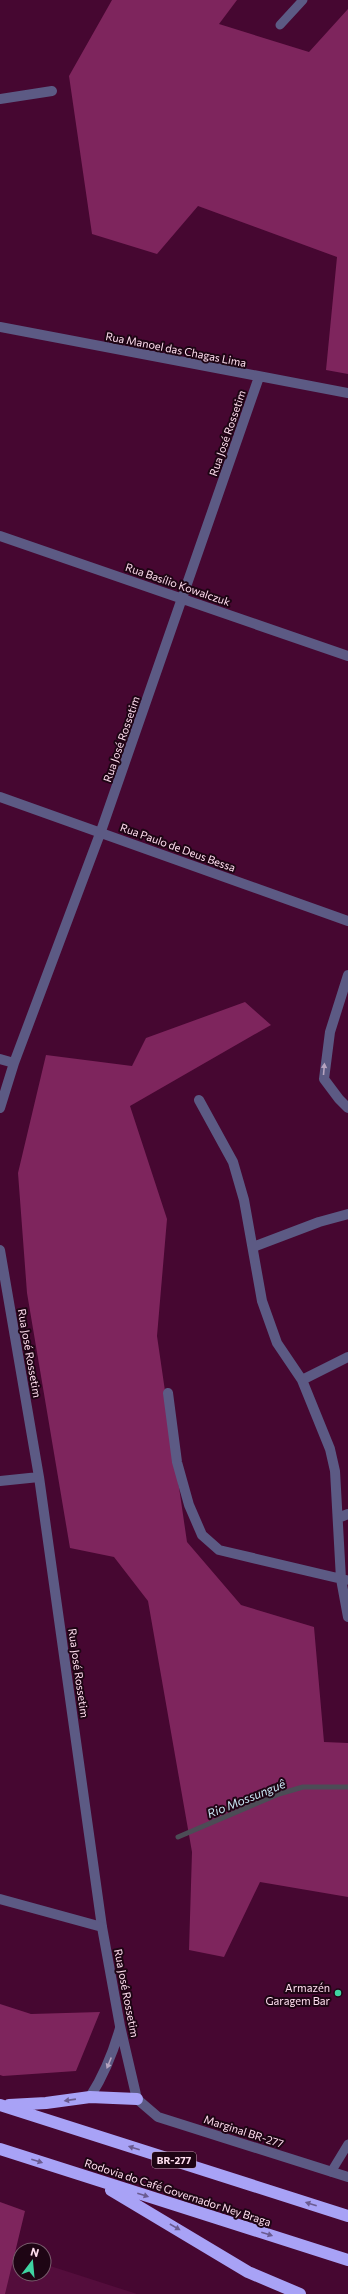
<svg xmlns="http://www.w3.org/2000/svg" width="348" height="2294" font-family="Commissioner,sans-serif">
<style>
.built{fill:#540d3c}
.green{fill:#7e255d}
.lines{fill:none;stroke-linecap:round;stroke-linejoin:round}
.stream{stroke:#4c4c56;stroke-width:5}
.service{stroke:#5c5a84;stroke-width:9}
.minor{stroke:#5c5a84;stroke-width:10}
.tertiary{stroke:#5c5a84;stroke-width:10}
.motorway{stroke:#a8a2f6;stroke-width:12}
.oneway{fill:#b6a3bf}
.oneway2{fill:#6a5b90}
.poi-dot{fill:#3fd4a2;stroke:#1e0514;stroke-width:1.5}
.labels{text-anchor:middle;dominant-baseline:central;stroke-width:4;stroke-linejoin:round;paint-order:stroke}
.shield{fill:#1e0514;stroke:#bc9dad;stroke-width:1}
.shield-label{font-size:10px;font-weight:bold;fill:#ffdeef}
.street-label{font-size:11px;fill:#ffdeef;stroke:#1e0514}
.poi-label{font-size:11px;fill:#ffdeef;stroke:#1e0514;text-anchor:end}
.water-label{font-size:12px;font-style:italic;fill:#c9e7f4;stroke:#1e0514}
</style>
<rect width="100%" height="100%" fill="#460731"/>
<path class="built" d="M0,2250L20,2256V2274H44V2264L137,2294H0Z"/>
<path class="green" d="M112,0H237L219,24L309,52L348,9V374L326,370L337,257L198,206L157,254L92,234L69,76Z
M245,1002L271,1025L130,1106L167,1219L157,1336L187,1542L241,1605L314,1627L324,1742L348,1743V1897L260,1882L224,1957L189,1950L192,1852L148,1601L114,1557L70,1548L27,1293L18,1173L46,1055L132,1066L146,1038Z
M0,2004L31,2014L100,2012L76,2071L3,2076L0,2075Z
M0,2202L25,2211L5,2294H0Z"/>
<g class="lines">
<path class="stream" d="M178,1837L279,1794L303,1787H348"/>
<path class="service" d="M280,25L303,0
M331,2172L348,2144"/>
<path class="minor" d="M0,99L52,91
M0,327L348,393
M0,536L348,656
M0,797L348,921
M348,975L330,1032L324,1079L339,1099L348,1108
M0,1059L14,1063
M199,1100L233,1162L244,1200L262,1301L277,1343L302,1380L330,1449L335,1471L341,1579L348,1617
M0,1108L14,1063L101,831L259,377
M253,1247L319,1222L348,1214
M0,1250L39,1477L102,1927
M302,1380L348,1357
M168,1393L177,1462L189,1505L202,1535L219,1550L346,1580
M0,1481L39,1477
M338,1518L348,1514"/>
<path class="tertiary" d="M0,1899L102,1927L120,2026L137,2099L158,2117L348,2177
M90,2097C104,2075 113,2053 120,2028"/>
<path class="motorway" d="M0,2105L348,2216
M9,2105L46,2103L90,2097L137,2099
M0,2149L348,2260
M111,2190L248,2272L300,2294"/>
</g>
<defs><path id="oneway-solid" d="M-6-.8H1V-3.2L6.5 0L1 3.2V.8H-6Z"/></defs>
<g class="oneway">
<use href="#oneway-solid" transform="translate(324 1069) rotate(-85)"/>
<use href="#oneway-solid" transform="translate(109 2063) rotate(112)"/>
</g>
<g class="oneway2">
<use href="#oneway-solid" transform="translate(70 2100) rotate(172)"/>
<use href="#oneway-solid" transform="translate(134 2148) rotate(-162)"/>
<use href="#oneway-solid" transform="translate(37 2161) rotate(18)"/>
<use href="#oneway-solid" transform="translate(143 2195) rotate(18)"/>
<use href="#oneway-solid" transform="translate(311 2204) rotate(-162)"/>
<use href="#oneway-solid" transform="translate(175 2227) rotate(30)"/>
<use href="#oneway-solid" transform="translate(267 2234) rotate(18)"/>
</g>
<circle class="poi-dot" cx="338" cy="1993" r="4"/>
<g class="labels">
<rect class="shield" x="152" y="2152" width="44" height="16" rx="3"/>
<g class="shield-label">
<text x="174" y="2160">BR-277</text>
</g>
<g class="street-label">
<text transform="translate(176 349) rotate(11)">Rua Manoel das Chagas Lima</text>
<text transform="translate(227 433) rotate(-71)">Rua José Rossetim</text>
<text transform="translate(178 584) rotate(19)">Rua Basílio Kowalczuk</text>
<text transform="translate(121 739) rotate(-71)">Rua José Rossetim</text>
<text transform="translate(178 847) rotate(20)">Rua Paulo de Deus Bessa</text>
<text transform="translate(30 1353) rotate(80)">Rua José Rossetim</text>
<text transform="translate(79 1673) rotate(82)">Rua José Rossetim</text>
<text transform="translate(127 1993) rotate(79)">Rua José Rossetim</text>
<text transform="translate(244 2131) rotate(18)">Marginal BR-277</text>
<text transform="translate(178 2192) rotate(18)">Rodovia do Café Governador Ney Braga</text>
</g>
<g class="poi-label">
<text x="330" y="1987">Armazén<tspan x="330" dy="13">Garagem Bar</tspan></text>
</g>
<g class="water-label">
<text transform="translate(246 1798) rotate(-22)">Rio Mossunguê</text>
</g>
</g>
<g transform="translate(32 2262) rotate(16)"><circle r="19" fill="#1e0514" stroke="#785c6c"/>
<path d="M0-3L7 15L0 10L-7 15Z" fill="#3fd4a2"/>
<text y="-6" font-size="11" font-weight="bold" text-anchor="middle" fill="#ffdeef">N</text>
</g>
</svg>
